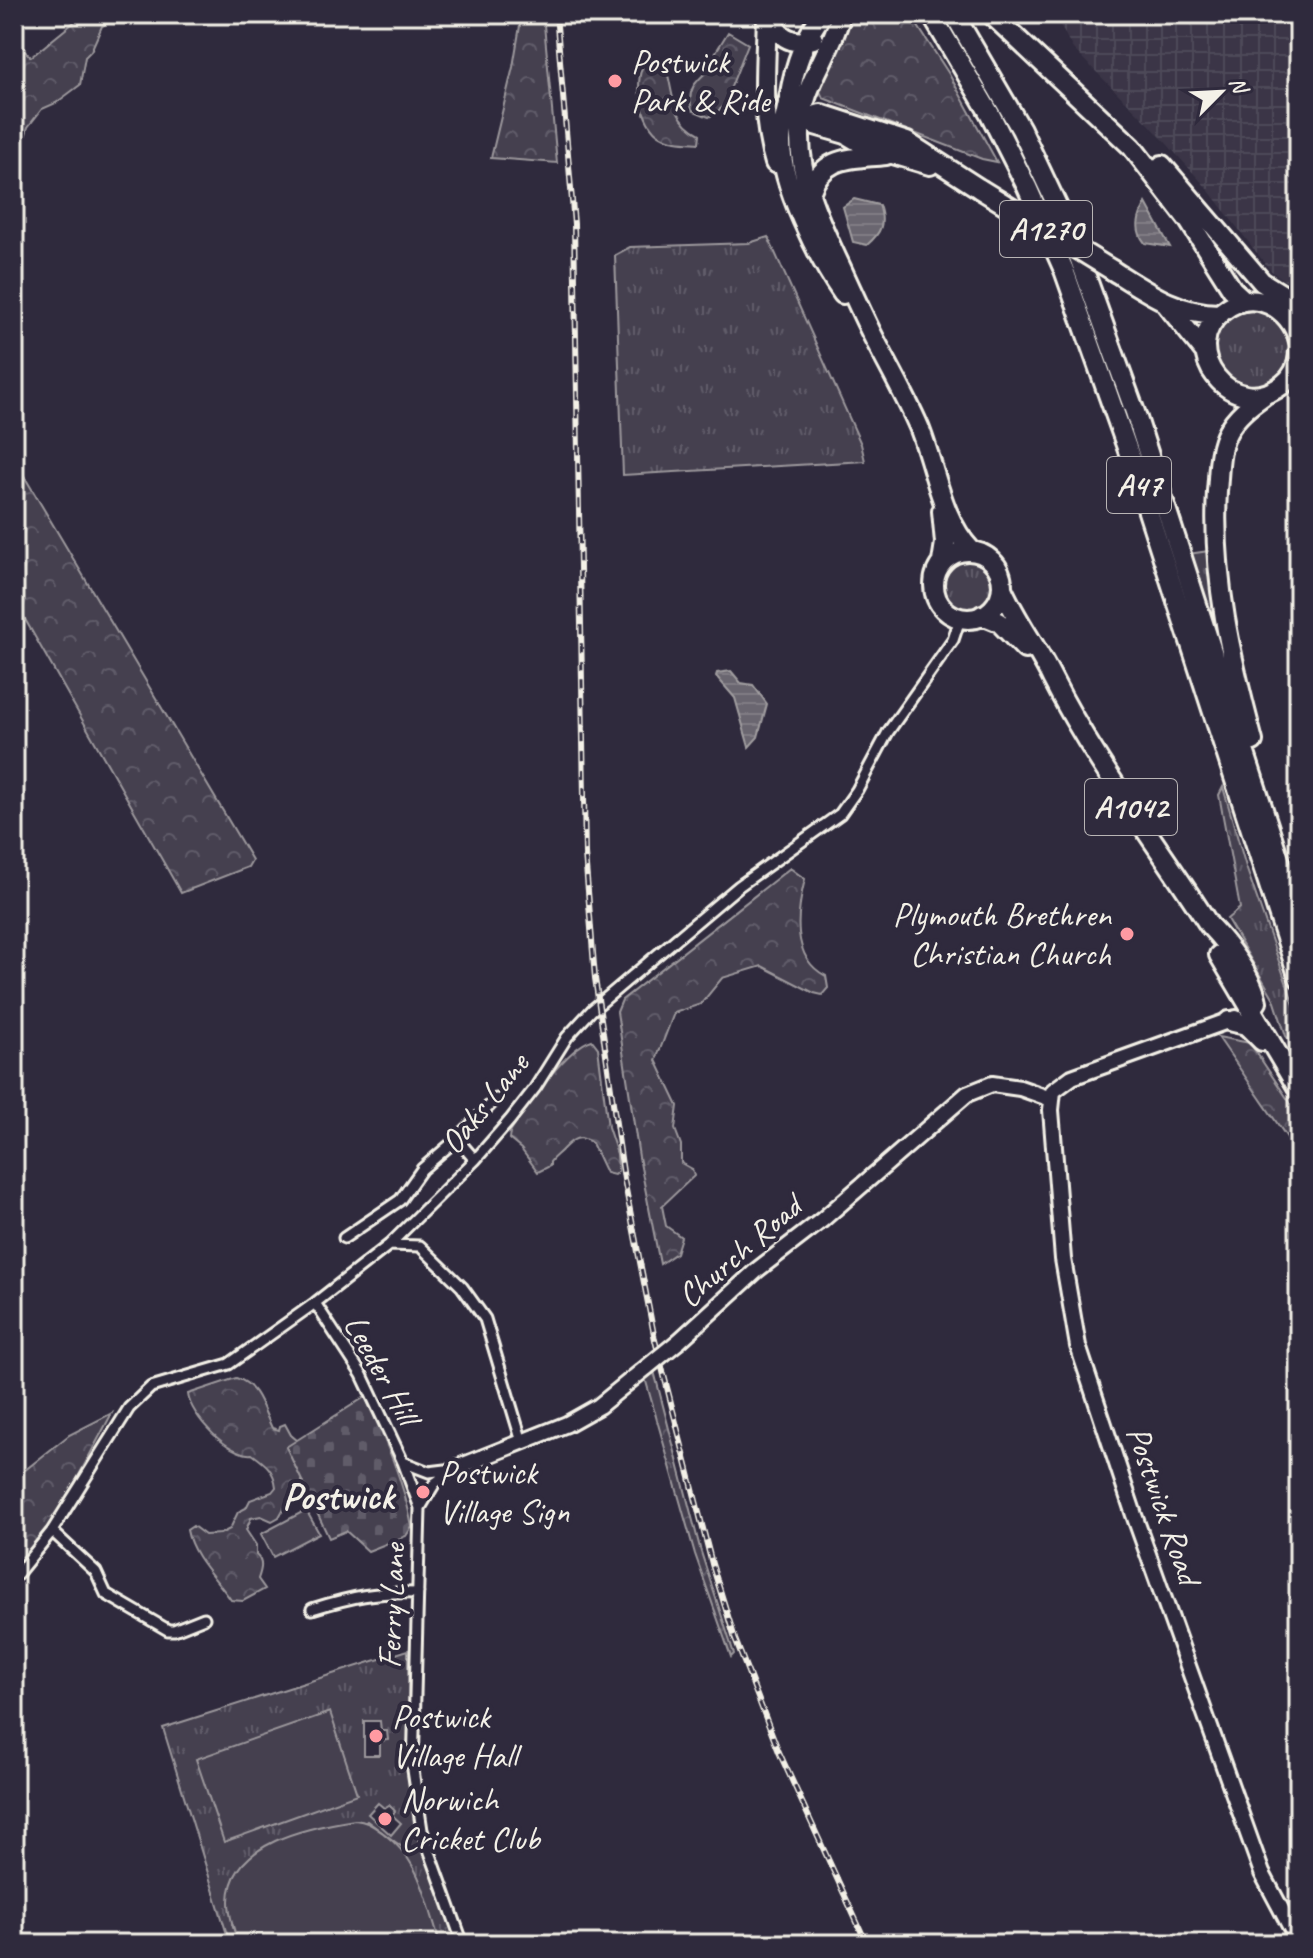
<svg xmlns="http://www.w3.org/2000/svg" width="1313" height="1958" font-family="Caveat,sans-serif">
<style>
.industrial{fill:url(#industrial-grid)}
.grass{fill:url(#grass-tufts);stroke:#9c989c;stroke-width:2;fill-rule:evenodd}
.forest{fill:url(#forest-crowns);stroke:#9c989c;stroke-width:2}
.cemetery{fill:url(#cemetery-stones);stroke:#9c989c;stroke-width:2}
.pitch{fill:#454050;stroke:#9c989c;stroke-width:2}
.water{fill:url(#water-rules);stroke:#a19ea0;stroke-width:2}
.lines{fill:none;stroke-linecap:round;stroke-linejoin:round}
.stream{stroke:#a19ea0;stroke-width:3}
.street-casing{stroke:#f4f1e8;stroke-width:15}
.secondary-casing{stroke:#f4f1e8;stroke-width:20}
.highway-casing{stroke:#f4f1e8;stroke-width:24}
.street{stroke:#2f2a3d;stroke-width:9}
.secondary{stroke:#2f2a3d;stroke-width:14}
.highway{stroke:#2f2a3d;stroke-width:18}
.rail-casing{stroke:#f4f1e8;stroke-width:6}
.rail{stroke:#2f2a3d;stroke-width:3;stroke-dasharray:9;stroke-linecap:butt}
.secondary-bridge-casing{stroke:#f4f1e8;stroke-width:20;stroke-linecap:butt}
.highway-bridge-casing{stroke:#f4f1e8;stroke-width:24;stroke-linecap:butt}
.secondary-bridge{stroke:#2f2a3d;stroke-width:14}
.highway-bridge{stroke:#2f2a3d;stroke-width:18}
.poi-dot{fill:#ff9aa2;stroke:#2f2a3d;stroke-width:3}
.labels{text-anchor:middle;dominant-baseline:central;stroke-width:8;stroke-linejoin:round;paint-order:stroke}
.shield{fill:#2f2a3d;stroke:#b9b5b5;stroke-width:2}
.shield-label{font-size:32px;font-weight:bold;fill:#f4f1e8}
.poi-label{font-size:34px;fill:#f4f1e8;stroke:#2f2a3d;text-anchor:start}
.street-label{font-size:34px;fill:#f4f1e8;stroke:#2f2a3d}
.quarter-label{font-size:38px;font-weight:bold;fill:#f4f1e8;stroke:#2f2a3d}
</style>
<defs>
<pattern id="industrial-grid" width="8" height="8" patternUnits="userSpaceOnUse" patternTransform="scale(2)"><rect width="8" height="8" fill="#3b3647"/><path d="M0 4h8M4 0v8" fill="none" stroke="#4e4a59"/></pattern>
<pattern id="grass-tufts" width="24" height="20" patternUnits="userSpaceOnUse" patternTransform="scale(2)"><rect width="24" height="20" fill="#454050"/><path d="M3 7l-1-3M5 7V3M7 7l1-3M15 17l-1-3M17 17v-4M19 17l1-3" fill="none" stroke="#605c69"/></pattern>
<pattern id="forest-crowns" width="20" height="18" patternUnits="userSpaceOnUse" patternTransform="scale(2)"><rect width="20" height="18" fill="#454050"/><path d="M2 6a3 3 0 1 1 6 0M12 15a3 3 0 1 1 6 0" fill="none" stroke="#605c69"/></pattern>
<pattern id="cemetery-stones" width="16" height="16" patternUnits="userSpaceOnUse" patternTransform="scale(2)"><rect width="16" height="16" fill="#454050"/><path d="M2 7V4a2 2 0 0 1 4 0v3zM10 15v-3a2 2 0 0 1 4 0v3z" fill="#605c69"/></pattern>
<pattern id="water-rules" width="6" height="5" patternUnits="userSpaceOnUse" patternTransform="scale(2)"><rect width="6" height="5" fill="#6a6670"/><path d="M0 2.5h6" fill="none" stroke="#807c84"/></pattern>
</defs>
<rect width="100%" height="100%" fill="#2f2a3d"/>
<filter id="ink" filterUnits="userSpaceOnUse"><feTurbulence type="fractalNoise" baseFrequency=".0125" numOctaves="2"/><feDisplacementMap in="SourceGraphic" scale="16" xChannelSelector="R" yChannelSelector="G"/><feConvolveMatrix kernelMatrix="1 2 1 2 8 2 1 2 1" color-interpolation-filters="sRGB"/></filter>
<g filter="url(#ink)">
<path class="industrial" d="M1054,14H1299V291L1270,270L1206,187L1149,124L1073,49Z"/>
<path class="grass" d="M768,237L861,444L865,461L623,475L615,255L630,247L749,243Z
M1215 349a38 38 0 1 1 76 0a38 38 0 1 1-76 0Z
M1209,551L1214,610L1235,699L1188,554Z
M941 586a25 25 0 1 1 50 0a25 25 0 1 1-50 0Z
M1223,787L1246,867L1299,1019V1051L1286,1036L1274,999L1227,919L1240,908L1219,795Z
M408,1650L409,1787L414,1823L460,1944H436L438,1936L402,1847L367,1821L232,1924L239,1944H230L163,1728ZM364,1721H380L381,1731H387L388,1740L380,1741V1755H364ZM378,1803L384,1808L389,1805L395,1811L392,1815L401,1823L391,1835L368,1814Z"/>
<path class="forest" d="M80,14H125L102,26L91,51L85,57L80,85L56,103L42,109L28,127L18,162H14V37L15,42L31,57L73,23Z
M522,14H543L557,163L491,158L513,67Z
M852,14H910L949,74L997,162L982,159L823,98L817,85L823,64Z
M728,32L748,44L723,107L709,117L692,110C686,89 696,81 711,68L709,63Z
M655,58C680,68 659,113 700,134L699,143C686,142 672,142 661,136C641,126 631,76 647,60Z
M14,459L252,860L248,867L181,893L14,600Z
M790,868L805,879C797,911 790,958 826,976L828,988L822,995L814,993L762,966L722,978L701,1004L674,1013L656,1060L678,1106L675,1129L681,1145V1163L692,1169L694,1176L662,1206L666,1226L681,1237L676,1253L660,1264L639,1157L617,1012L622,1000Z
M1218,1037L1250,1043L1299,1116V1155Z
M592,1040L598,1048L608,1127L617,1154L618,1171L614,1175L606,1173L592,1143C579,1134 573,1139 564,1148C559,1154 554,1156 550,1162V1166L538,1172L521,1149L509,1139L510,1132C524,1108 567,1047 592,1040Z
M654,1371L701,1552L734,1654L731,1657L695,1554L645,1378Z
M236,1378C257,1383 263,1410 272,1428L279,1430L280,1426L285,1424L291,1435L304,1446L317,1494H292L279,1517L272,1521L261,1516L251,1518L246,1530L256,1545V1555C264,1562 261,1570 258,1579L265,1589L243,1601L231,1600C216,1578 192,1557 187,1530L193,1526L205,1535L220,1534L230,1529L238,1512L246,1508L250,1500L272,1492L276,1487C274,1470 266,1464 252,1454C230,1457 190,1416 188,1394Z
M112,1413L53,1524L14,1569V1479L69,1435Z"/>
<path class="cemetery" d="M365,1397C385,1439 404,1481 412,1527L406,1536L368,1551L346,1531L329,1538L286,1447Z"/>
<path class="pitch" d="M306,1510L319,1533L273,1557L261,1534Z
M330,1712L357,1794L224,1842L196,1759Z
M355,1820C367,1821 373,1826 383,1833C412,1855 421,1879 431,1913C434,1924 439,1933 436,1944H239C234,1930 229,1916 229,1901C230,1842 309,1827 355,1820Z"/>
<path class="water" d="M854,199L879,205C885,223 882,232 867,245L853,242L843,207Z
M1146,203L1170,247L1145,243C1134,230 1138,217 1146,203Z
M731,671L741,683L753,685L767,704L758,737L749,747L735,698L716,676L717,673Z"/>
<g class="lines">
<path class="stream" d="M14,1588L21,1579"/>
<defs>
<path id="street" d="M457,1139L475,1160
M344,1238L400,1200L422,1169L457,1139L496,1099
M389,1245L420,1246L462,1287L485,1319L522,1442
M315,1303L362,1375L403,1462L420,1508
M403,1462L429,1472L454,1469
M456,1468L435,1483L420,1508L413,1770L422,1830L463,1944
M52,1531L96,1572L106,1594L168,1630H174L204,1618
M14,1578L52,1531L129,1408L151,1387L229,1364L315,1303L389,1245L475,1160L510,1120L535,1088L567,1037L592,1010L739,886L840,814L857,790L888,732L953,640L960,619
M312,1609C350,1597 377,1591 418,1593"/>
<path id="secondary" d="M1236,1018L1072,1077L1053,1091L1051,1110L1063,1259L1078,1346L1134,1515L1262,1873L1299,1943
M679,1341L757,1270L822,1220L967,1094L992,1084L1020,1088L1051,1099
M456,1468L567,1424L599,1406L647,1367"/>
<path id="highway" d="M767,14C766,64 760,115 775,163
M769,14C775,35 792,47 813,39
M823,14C803,38 794,68 789,99C786,113 782,127 781,141C780,183 819,260 843,294
M841,14C831,56 800,86 800,134C799,177 818,218 836,257C849,284 861,313 875,340C890,369 906,397 919,427C935,466 941,519 971,550
M931,14L990,114L1027,187L1064,270L1131,459L1299,978
M954,14L1021,129L1071,235L1135,412L1299,921
M991,14L1132,147L1189,221L1232,289L1245,301
M800,120L821,114L907,142L980,189
M815,125L846,134L866,146L930,165
M1162,165L1262,282L1299,305
M810,193C823,155 851,159 886,155
M1112,270C1147,292 1177,314 1219,314
M1166,304L1205,352
M1299,341C1290,307 1253,287 1223,311C1175,350 1233,423 1282,385C1292,378 1298,366 1299,354
M942,511L945,543L942,562
M934 585a34 34 0 1 1 68 0a34 34 0 1 1-68 0Z
M1002,588C1016,620 1037,647 1052,678C1096,765 1157,843 1209,925C1226,943 1253,977 1257,1002L1250,1010
M982,615L999,622L1025,649
M1253,741C1231,659 1212,577 1217,491C1219,472 1218,449 1228,431C1236,416 1249,406 1263,396
M1219,955L1299,1090
M1229,1021L1246,1025L1262,1041"/>
</defs>
<use href="#street" class="street-casing"/>
<use href="#secondary" class="secondary-casing"/>
<use href="#highway" class="highway-casing"/>
<use href="#street" class="street"/>
<use href="#secondary" class="secondary"/>
<use href="#highway" class="highway"/>
<defs>
<path id="rail" d="M556,14L574,224L585,854L595,978L624,1179L655,1340L712,1564L735,1639L779,1752L867,1944"/>
</defs>
<use href="#rail" class="rail-casing"/>
<use href="#rail" class="rail"/>
<defs>
<path id="secondary-bridge" d="M647,1367L679,1341"/>
<path id="highway-bridge" d="M980,189L1112,270"/>
</defs>
<use href="#secondary-bridge" class="secondary-bridge-casing"/>
<use href="#highway-bridge" class="highway-bridge-casing"/>
<use href="#secondary-bridge" class="secondary-bridge"/>
<use href="#highway-bridge" class="highway-bridge"/>
</g>
</g>
<g class="poi-dot">
<circle cx="615" cy="81" r="8"/>
<circle cx="1127" cy="934" r="8"/>
<circle cx="423" cy="1492" r="8"/>
<circle cx="376" cy="1736" r="8"/>
<circle cx="385" cy="1819" r="8"/>
</g>
<g class="labels">
<g class="shield">
<rect x="1000" y="201" width="92" height="56" rx="6"/>
<rect x="1107" y="457" width="64" height="56" rx="6"/>
<rect x="1085" y="779" width="92" height="56" rx="6"/>
</g>
<g class="shield-label">
<text x="1046" y="229">A1270</text>
<text x="1139" y="485">A47</text>
<text x="1131" y="807">A1042</text>
</g>
<g class="poi-label">
<text x="631" y="61">Postwick<tspan x="631" dy="39">Park &amp; Ride</tspan></text>
<text x="1111" y="914" text-anchor="end">Plymouth Brethren<tspan x="1111" dy="39">Christian Church</tspan></text>
<text x="439" y="1472">Postwick<tspan x="439" dy="39">Village Sign</tspan></text>
<text x="392" y="1716">Postwick<tspan x="392" dy="39">Village Hall</tspan></text>
<text x="401" y="1799">Norwich<tspan x="401" dy="39">Cricket Club</tspan></text>
</g>
<g class="street-label">
<text transform="translate(484 1103) rotate(-51)">Oaks Lane</text>
<text transform="translate(739 1251) rotate(-41)">Church Road</text>
<text transform="translate(382 1369) rotate(61)">Leeder Hill</text>
<text transform="translate(1164 1505) rotate(71)">Postwick Road</text>
<text transform="translate(391 1606) rotate(-88)">Ferry Lane</text>
</g>
<g class="quarter-label">
<text x="338" y="1496">Postwick</text>
</g>
</g>
<rect width="1313" height="1958" fill="none" stroke="#2f2a3d" stroke-width="48"/>
<rect x="24" y="24" width="1265" height="1910" fill="none" stroke="#f4f1e8" stroke-width="3" filter="url(#ink)"/>
<g transform="translate(1221 92) rotate(66)" stroke="#2f2a3d" stroke-width="6" paint-order="stroke">
<path d="M0-6L14 30L0 20L-14 30Z" fill="#f4f1e8"/>
<text y="-12" font-size="22" font-weight="bold" text-anchor="middle" fill="#f4f1e8">N</text>
</g>
</svg>
